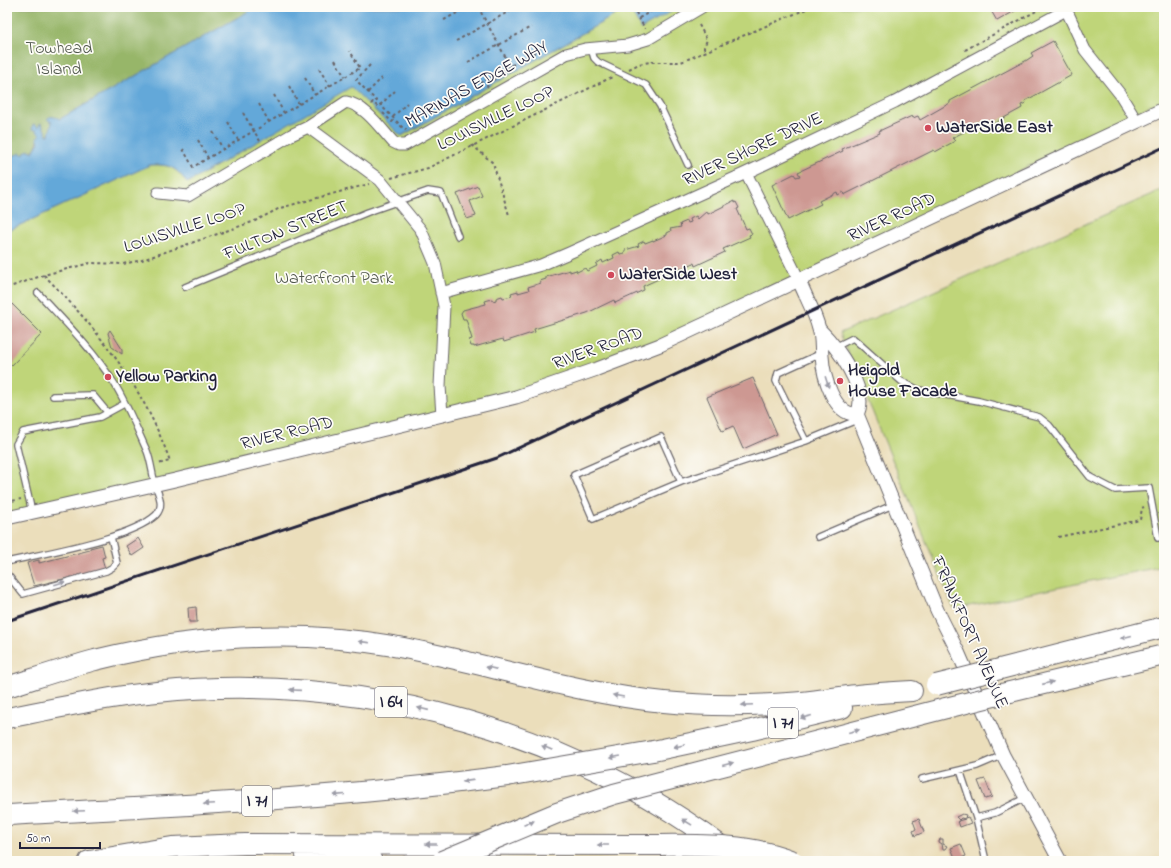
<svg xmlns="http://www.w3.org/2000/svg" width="1171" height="868" font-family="'Indie Flower',sans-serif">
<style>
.green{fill:#bfd579;stroke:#707c5a}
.forest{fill:#97b669;stroke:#5c6c52}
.water{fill:#63a8d9;stroke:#42658a}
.building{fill:#cd9892}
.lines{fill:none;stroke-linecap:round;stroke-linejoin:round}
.service-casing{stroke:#686468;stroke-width:8}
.minor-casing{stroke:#686468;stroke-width:13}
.tertiary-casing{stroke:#686468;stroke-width:15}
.motorway-casing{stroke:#686468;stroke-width:22}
.path{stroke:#686468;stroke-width:2;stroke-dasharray:3 3;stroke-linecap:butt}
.service{stroke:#fff;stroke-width:5.5}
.minor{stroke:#fff;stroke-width:11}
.tertiary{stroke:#fff;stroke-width:13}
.motorway{stroke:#fff;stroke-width:20}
.rail{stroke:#22223b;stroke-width:3}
.motorway-bridge-casing{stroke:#686468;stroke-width:22;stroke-linecap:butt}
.motorway-bridge{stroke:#fff;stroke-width:20}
.oneway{fill:#9c9ca7}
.poi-dot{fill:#d1495b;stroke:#fdfcf7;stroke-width:1.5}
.labels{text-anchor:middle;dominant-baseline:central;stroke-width:3.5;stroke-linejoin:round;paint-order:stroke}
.shield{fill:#fdfcf7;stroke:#646373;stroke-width:1}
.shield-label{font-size:17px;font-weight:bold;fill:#22223b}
.park-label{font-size:18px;fill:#51584e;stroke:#fdfcf7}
.street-label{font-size:18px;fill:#22223b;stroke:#fdfcf7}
.poi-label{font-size:18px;font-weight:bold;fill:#22223b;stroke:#fdfcf7;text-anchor:start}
</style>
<rect width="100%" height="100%" fill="#fdfcf7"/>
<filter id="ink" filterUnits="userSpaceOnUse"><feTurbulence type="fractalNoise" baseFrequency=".025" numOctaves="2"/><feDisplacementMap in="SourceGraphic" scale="8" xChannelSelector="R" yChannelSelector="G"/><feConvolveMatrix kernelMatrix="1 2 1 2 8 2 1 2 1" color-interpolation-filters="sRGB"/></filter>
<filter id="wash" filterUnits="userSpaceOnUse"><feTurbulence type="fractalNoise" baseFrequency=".012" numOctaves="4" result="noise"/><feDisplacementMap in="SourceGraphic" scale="16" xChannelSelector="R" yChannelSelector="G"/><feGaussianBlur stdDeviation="0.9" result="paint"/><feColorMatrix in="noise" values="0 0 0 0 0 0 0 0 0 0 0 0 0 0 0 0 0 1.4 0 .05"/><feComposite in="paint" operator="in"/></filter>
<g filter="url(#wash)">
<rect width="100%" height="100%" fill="#ebdebb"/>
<path class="green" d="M629,7L641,28L679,7H1164V99L799,280L660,345L516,397L7,521V231L150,165C171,164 175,168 188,183L351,86L402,136Z
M1164,189V566L954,609L840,333Z"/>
<path class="forest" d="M7,7H256L60,119L55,118L49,135H47L42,124L39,127L33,124L40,135L35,149L23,155L21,153L7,158Z"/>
<path class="water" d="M256,7H679L641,29L629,7L401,136L351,87L187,183C176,167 170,164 150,165L7,231V158L21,153L23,155L26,151L30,150L33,152L39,142L37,137L40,135L36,130L32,129L33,124L39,127L40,123L42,124L47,135H49L52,122L47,119C50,115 56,117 60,119Z"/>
<g id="blocks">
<path class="building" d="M989,7H1022L997,21Z
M1053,41L1072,75L1025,101L1026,103L1021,105L1022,108L991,125L990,123L985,126L983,122L952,138L955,141L935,152L934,150L844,195L843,192L838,195L837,192L819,201L821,204L788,220L772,185L794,174L796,177L800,176L798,172L843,151L842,149L880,133L879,131L912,116L913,118L918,116L920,120L950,103V101L1027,60L1033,56L1031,53Z
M478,186L482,196L470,201L476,216L467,219L457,194Z
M734,201V203L736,202L739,208L737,209L746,229L749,228L752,234L749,235L750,237L723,249L725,252L695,266L694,263L643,286L644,290L615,303L614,300L587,313L534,329L535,332L504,342L503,339L474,347V346H471L469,340L472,339L466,319H463L461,313L463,310L486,304L485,301L492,299L493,301L496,300V298L502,296L503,298L512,296L511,293L518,291V293L529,290L528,287L541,283L540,281L546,279V277L570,270V272L576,270L577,272L585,268L587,271L597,266L596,264L602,260L603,263L614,258L613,255L619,252L620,254L625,253V250L639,246L638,244L644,241L645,243L653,240V241L667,235V233L671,231L670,229L681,227L680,224L687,221L688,223L691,222L690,219L696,216L698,219L707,211L708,214Z
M12,304L42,334L11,366L7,362V309Z
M110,330L122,349V354L112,347L108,333Z
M753,378L777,434L743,449L733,426L722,431L707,397Z
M138,538L144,548L132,556L126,546Z
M102,545L105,557L102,558L105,569L34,586L27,563L39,560V563L90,550V548Z
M196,607L197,622H189L188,608Z
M985,779L992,797L985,799L978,781Z
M962,814L966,815L965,818L968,817L971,823L960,827L958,821L965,819L961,818L959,820L956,817Z
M919,819L924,832L915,836L913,831L916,829L913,821Z
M943,839V844L947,846L945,849H943L942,844L939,842L940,839Z
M961,844L966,856L956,860L951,848Z"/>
</g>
</g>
<g filter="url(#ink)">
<use href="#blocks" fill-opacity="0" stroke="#686468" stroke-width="1"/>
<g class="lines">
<defs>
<path id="service" d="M591,48L594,58L598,62L646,85L660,106L688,165
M185,287L368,212L428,191L441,193L458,236
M835,347L853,338L901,381L919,390L979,401L1039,417L1049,425L1090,477L1115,490L1149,488L1158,538
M822,353L778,373L776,381L806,441L859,419
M53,396L93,395L108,413
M681,482L661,437L574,475L593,519L681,482L806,441
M32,512L16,444L23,432L100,417L124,404
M818,537L895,504
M7,562C44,553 130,539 156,515C165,505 158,494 155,484C152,473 151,461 147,451C137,429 127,404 114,383C93,350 65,322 38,293
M7,574L23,594L106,571L113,567L117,563L111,537
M960,770L976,818L995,813L1025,798
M922,779L977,766L1003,755
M976,818L986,861"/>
<path id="minor" d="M1065,7L1085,50L1120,94L1137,122
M308,127L380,180L421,230L435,263L444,306L440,386L442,415
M746,173L799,280
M158,193L188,196L291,135L308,127L346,102C365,105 381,129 393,142L399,145H405L566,54L585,49L628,45L648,39L702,7
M441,293L541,265L569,253L746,173L895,102L1066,10"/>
<path id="tertiary" d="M799,280C805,296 815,312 819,329C822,337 821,348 822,356C823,374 833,416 857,414
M820,330C836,346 870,390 857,414
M857,414L937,610L958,652L1003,755L1060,861
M7,518L175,480L516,397L597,369L660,345L1164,109"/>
<path id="motorway" d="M1000,669L1164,627
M7,687C36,678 66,668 95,660C192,636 294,629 393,646C484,662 572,693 664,702C705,706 747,706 788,703C811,702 834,697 857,695C875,693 893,692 912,691
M1010,692L1164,655
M7,718C57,708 106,697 157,692C365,671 577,732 741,861
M653,751L752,730L842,708
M691,774L946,708
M7,815C174,806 341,798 507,776
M306,856L372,861
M89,861L172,847L245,844L642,845"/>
</defs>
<use href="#service" class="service-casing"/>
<use href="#minor" class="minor-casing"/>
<use href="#tertiary" class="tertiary-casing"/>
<use href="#motorway" class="motorway-casing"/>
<path class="path" d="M478,7L512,69L486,84L488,87
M633,7L645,29
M438,10L443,7
M639,18L659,7
M444,20L468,7
M699,25L707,40L704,47V53
M456,41L517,7
M965,50L1040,9H1043
M335,60L345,77
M468,62L531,27
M370,65L356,80L405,130L419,116
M319,69L330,86
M629,69L639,64L650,62H681L811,7
M305,78L315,95
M480,83L542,48
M289,86L299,104
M368,92L382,78
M274,95L284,113
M259,104L269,122
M371,104L373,102L379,108
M380,105L395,91
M243,113L260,141
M383,113L392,122L395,119
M393,117L407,103
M228,122L238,140
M213,132L223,149
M198,140L208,158
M472,145L493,163L509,215
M183,149L193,167L360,68L350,51
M391,178L428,168L612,77
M44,275C100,332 143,386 170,461L158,464
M7,288L44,275L90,263L123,264L142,260L255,221L280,208L369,184
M7,502L21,499
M1058,537L1140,520L1142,508L1144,507"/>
<use href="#service" class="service"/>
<use href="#minor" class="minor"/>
<use href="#tertiary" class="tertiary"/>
<use href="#motorway" class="motorway"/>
<path class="rail" d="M7,621L497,458L1164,147"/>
<defs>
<path id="motorway-bridge" d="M936,685L1000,669
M946,708L1010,692
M507,776L653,751
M642,845C693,845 745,842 793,861
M442,861L557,813L614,794L691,774"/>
</defs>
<use href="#motorway-bridge" class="motorway-bridge-casing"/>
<use href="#motorway-bridge" class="motorway-bridge"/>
</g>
<defs><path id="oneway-solid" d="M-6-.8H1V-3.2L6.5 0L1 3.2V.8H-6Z"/></defs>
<g class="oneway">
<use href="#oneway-solid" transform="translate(827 382) rotate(72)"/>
<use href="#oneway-solid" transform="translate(60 583) rotate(-16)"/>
<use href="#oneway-solid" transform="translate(1126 637) rotate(166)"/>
<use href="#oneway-solid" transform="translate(364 642) rotate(-173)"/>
<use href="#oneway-solid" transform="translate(491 668) rotate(-167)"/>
<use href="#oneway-solid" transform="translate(1048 683) rotate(-13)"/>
<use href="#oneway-solid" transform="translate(295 690) rotate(-176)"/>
<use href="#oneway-solid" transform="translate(618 696) rotate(-170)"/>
<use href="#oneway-solid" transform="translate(747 705) rotate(178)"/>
<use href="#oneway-solid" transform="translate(423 709) rotate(-167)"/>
<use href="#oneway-solid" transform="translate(806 717) rotate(166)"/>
<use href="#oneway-solid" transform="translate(854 731) rotate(-14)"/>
<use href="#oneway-solid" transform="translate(679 746) rotate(169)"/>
<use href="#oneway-solid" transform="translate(547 748) rotate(-157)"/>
<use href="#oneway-solid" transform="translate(615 757) rotate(170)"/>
<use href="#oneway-solid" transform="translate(728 764) rotate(-15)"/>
<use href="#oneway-solid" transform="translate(468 781) rotate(172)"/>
<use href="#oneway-solid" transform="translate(339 795) rotate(175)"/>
<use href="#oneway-solid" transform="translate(209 804) rotate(177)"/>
<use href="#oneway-solid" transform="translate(79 811) rotate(177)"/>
<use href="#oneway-solid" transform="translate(687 822) rotate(-148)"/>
<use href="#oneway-solid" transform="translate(529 823) rotate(-23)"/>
<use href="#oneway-solid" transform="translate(431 844) rotate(-180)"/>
<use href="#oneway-solid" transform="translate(603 845) rotate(-180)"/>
</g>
</g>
<g class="poi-dot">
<circle cx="928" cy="128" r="4"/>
<circle cx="611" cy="275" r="4"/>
<circle cx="108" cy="377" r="4"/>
<circle cx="840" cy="381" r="4"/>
</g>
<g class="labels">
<g class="shield">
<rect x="375" y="687" width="32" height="30" rx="3"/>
<rect x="768" y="708" width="30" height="30" rx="3"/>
<rect x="242" y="786" width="30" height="30" rx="3"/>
</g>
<g class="shield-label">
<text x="391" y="702">I 64</text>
<text x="783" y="723">I 71</text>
<text x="257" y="801">I 71</text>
</g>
<g class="park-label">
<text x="59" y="49">Towhead<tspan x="59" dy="21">Island</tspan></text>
<text x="334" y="279">Waterfront Park</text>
</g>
<g class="street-label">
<text transform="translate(477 85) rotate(-29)">MARINAS EDGE WAY</text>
<text transform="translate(496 119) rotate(-26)">LOUISVILLE LOOP</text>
<text transform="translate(753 150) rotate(-25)">RIVER SHORE DRIVE</text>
<text transform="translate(892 218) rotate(-25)">RIVER ROAD</text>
<text transform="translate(185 229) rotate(-18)">LOUISVILLE LOOP</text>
<text transform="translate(286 231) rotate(-22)">FULTON STREET</text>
<text transform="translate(598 349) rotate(-20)">RIVER ROAD</text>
<text transform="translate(287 434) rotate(-14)">RIVER ROAD</text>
<text transform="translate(969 633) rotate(66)">FRANKFORT AVENUE</text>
</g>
<g class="poi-label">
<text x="936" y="128">WaterSide East</text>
<text x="619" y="275">WaterSide West</text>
<text x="848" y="371">Heigold<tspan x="848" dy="21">House Facade</tspan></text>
<text x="116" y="377">Yellow Parking</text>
</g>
</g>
<rect width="1171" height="868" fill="none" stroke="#fdfcf7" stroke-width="24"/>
<path d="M20 842v6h80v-6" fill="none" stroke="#22223b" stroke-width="2"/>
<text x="26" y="842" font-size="12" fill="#22223b" stroke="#fdfcf7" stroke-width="3" paint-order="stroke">50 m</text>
</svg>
